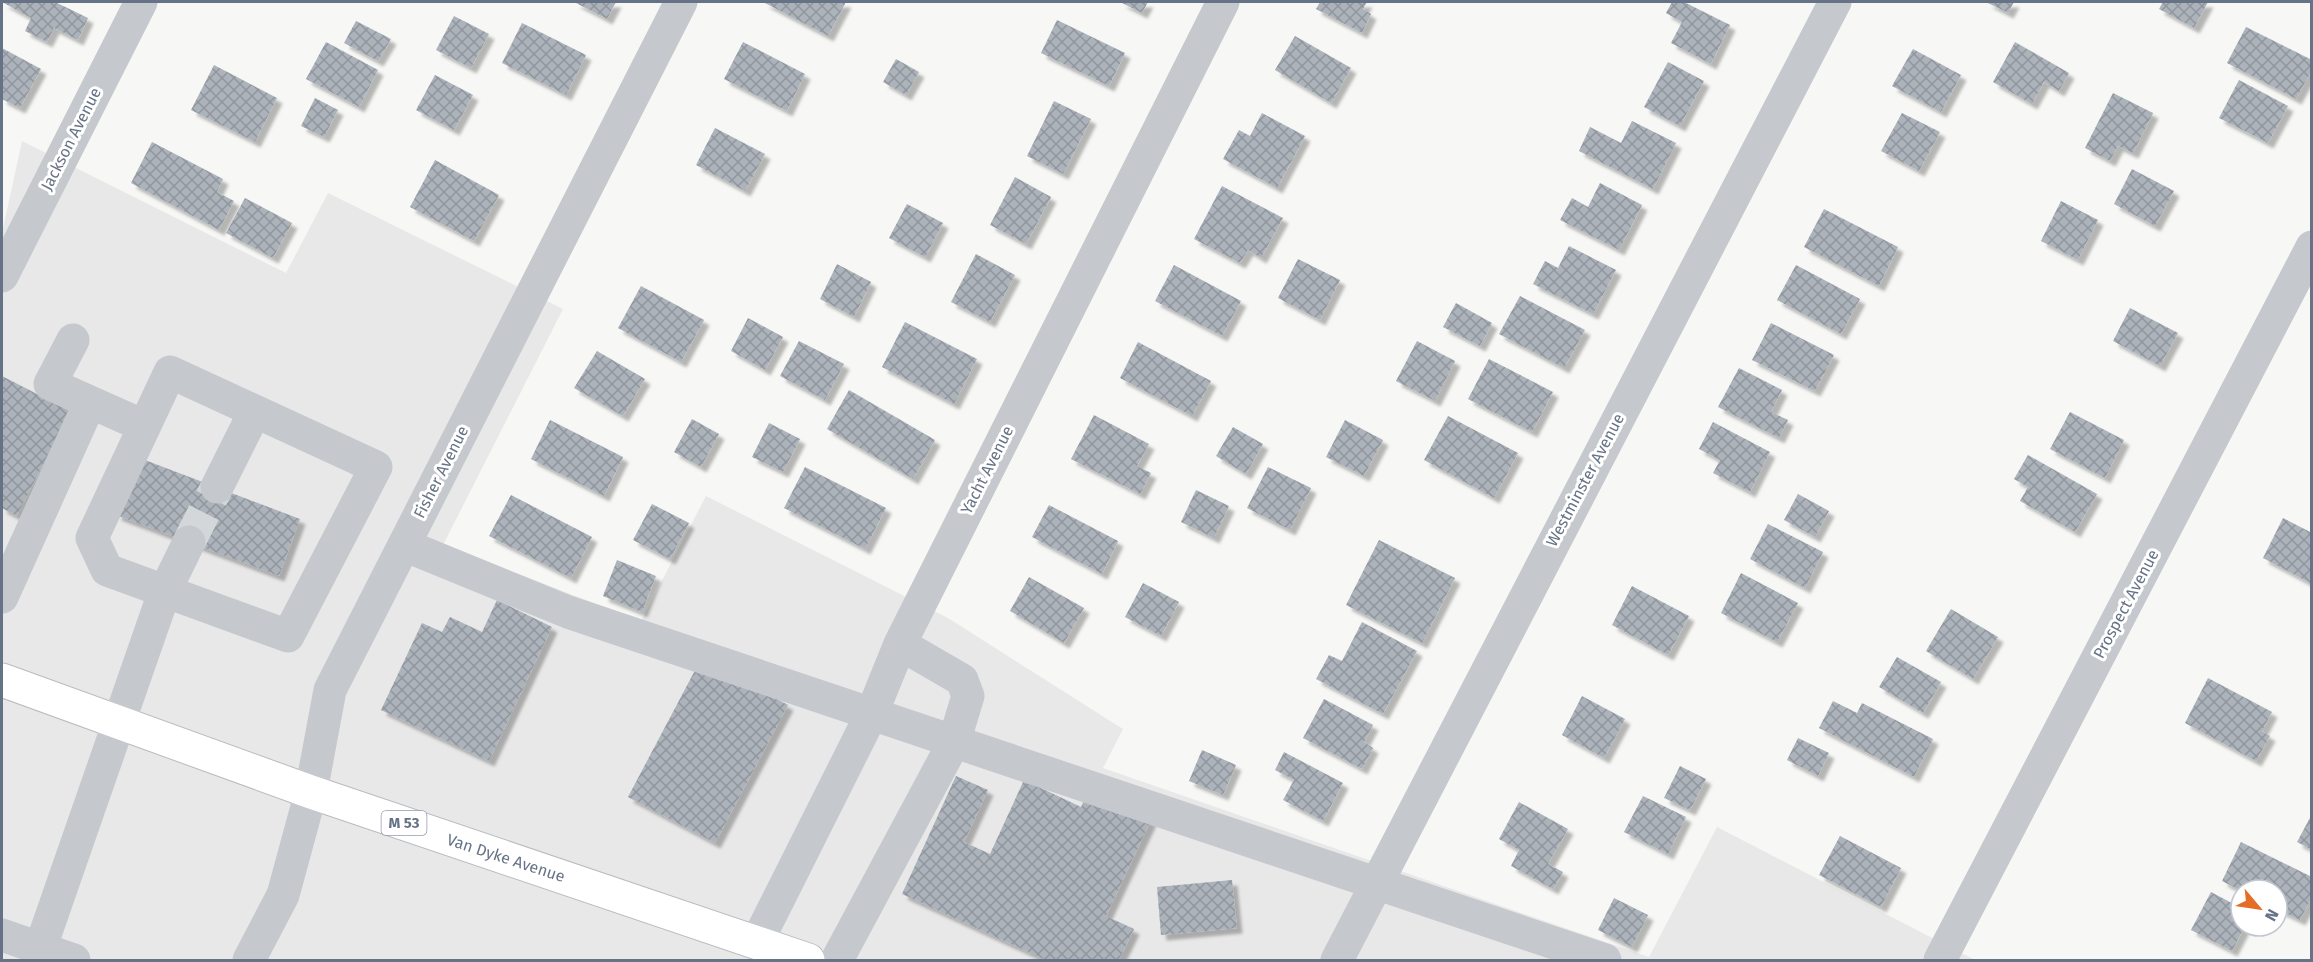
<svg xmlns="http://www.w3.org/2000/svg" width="2313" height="962" font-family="'Fira Sans',sans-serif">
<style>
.built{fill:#e8e8e8}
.building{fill:url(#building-cross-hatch);filter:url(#shadow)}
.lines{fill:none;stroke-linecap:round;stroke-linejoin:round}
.minor-tunnel{stroke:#d3d7d9;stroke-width:33;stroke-dasharray:33 16;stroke-linecap:butt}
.major-casing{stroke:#b8bbc0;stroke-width:35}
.minor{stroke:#c5c8cc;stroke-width:33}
.major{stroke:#fff;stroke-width:33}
.labels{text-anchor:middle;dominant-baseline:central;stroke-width:6;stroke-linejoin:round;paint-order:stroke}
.shield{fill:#fff;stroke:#949daa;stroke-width:1.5}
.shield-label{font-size:15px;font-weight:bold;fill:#667386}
.street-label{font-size:16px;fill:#667386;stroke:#fff}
</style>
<defs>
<pattern id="building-cross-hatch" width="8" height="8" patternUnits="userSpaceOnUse" patternTransform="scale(1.5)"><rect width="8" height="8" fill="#adb3bb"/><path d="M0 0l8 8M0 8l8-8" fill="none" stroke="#91969e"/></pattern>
<filter id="shadow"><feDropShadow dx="5.5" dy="5.5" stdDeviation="1.5" flood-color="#0004"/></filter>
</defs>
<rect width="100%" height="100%" fill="#f7f8f5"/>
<path class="built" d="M22,141L286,273L328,193L563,309L443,545L641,621L706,496L948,618L1123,729L1103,768L1649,957L1717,827L1975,960H2V233Z"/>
<path class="building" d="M2,2H55L88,18L78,40L54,28L47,42L25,31L31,18Z
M574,2H616L607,19Z
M763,2H846L828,36Z
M1120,2H1148L1142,13Z
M1320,2H1367L1363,9L1371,14L1362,33L1316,9Z
M1672,2H1684L1730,25L1711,64L1671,43L1682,22L1666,13Z
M1986,2H2014L2008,13Z
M2163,2H2208L2194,28L2159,9Z
M454,16L489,34L471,68L436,50Z
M1057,20L1125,53L1109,86L1041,53Z
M356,21L391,39L378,61L344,43Z
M522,23L586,55L566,95L502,63Z
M2246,27L2312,60V70L2296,99L2227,63Z
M1295,36L1351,68L1331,103L1275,70Z
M326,42L378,70L359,107L306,79Z
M743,42L805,74L787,111L724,79Z
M2015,42L2069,73L2059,91L2044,82L2032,104L1993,82Z
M2,48L41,69L20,108L2,99Z
M1913,49L1961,75L1941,112L1892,86Z
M896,59L919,72L906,95L883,82Z
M1668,62L1704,81L1680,126L1644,107Z
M214,65L277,98L255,142L191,110Z
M435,75L473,95L454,130L416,110Z
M2239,80L2288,106L2268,143L2219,118Z
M2113,93L2153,113L2133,153L2118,146L2110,161L2085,148Z
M315,98L338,110L324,137L301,126Z
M1054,101L1091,119L1063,174L1027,156Z
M1262,113L1305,136L1277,188L1223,159L1239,130L1250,136Z
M1902,113L1940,132L1919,171L1881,151Z
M1632,121L1676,143L1653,189L1579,151L1590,127L1621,143Z
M715,128L765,154L745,191L696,165Z
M152,142L223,179L217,192L234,201L219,230L131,183Z
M435,160L499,195L474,241L410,207Z
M2132,169L2174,191L2155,226L2114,204Z
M1015,177L1051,197L1026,244L990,225Z
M1600,183L1642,205L1619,250L1560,220L1572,198L1588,207Z
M1222,186L1283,218L1261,258L1248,250L1240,263L1194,239Z
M245,198L292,223L273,258L226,233Z
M2061,201L2098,220L2078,260L2041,241Z
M907,204L943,223L925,257L889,238Z
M1824,209L1898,247L1879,286L1804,247Z
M1569,246L1616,270L1593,314L1533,284L1545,261L1558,268Z
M976,254L1015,275L990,322L951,302Z
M1298,259L1340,280L1320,320L1278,298Z
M837,264L871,282L854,317L820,299Z
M1174,265L1241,301L1222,336L1155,301Z
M1796,265L1860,299L1841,334L1777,300Z
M641,286L704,320L681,362L618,328Z
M1520,296L1585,330L1564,368L1499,334Z
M1456,303L1492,323L1480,346L1443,327Z
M2130,308L2178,333L2160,366L2113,341Z
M748,318L783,337L765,370L731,351Z
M905,322L977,359L954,404L882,367Z
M1771,323L1834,355L1815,391L1752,360Z
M799,341L844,364L825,400L780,376Z
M1417,341L1455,361L1435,401L1396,381Z
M1138,342L1211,381L1192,416L1120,378Z
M597,351L645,379L623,416L574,388Z
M1489,359L1553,392L1532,432L1468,399Z
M1739,368L1782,390L1771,412L1788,420L1779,438L1718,407Z
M2,376L70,411L17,516L2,508Z
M849,390L935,440L913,479L827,429Z
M2070,412L2124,440L2105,478L2050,449Z
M1094,415L1149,444L1137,466L1151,473L1140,494L1071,459Z
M1448,416L1518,453L1494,498L1424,460Z
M692,419L719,434L701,467L674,452Z
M550,420L623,457L604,496L531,459Z
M1345,420L1383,440L1364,476L1326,457Z
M1713,422L1770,452L1750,492L1713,473L1720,460L1699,449Z
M769,423L800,439L783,472L752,457Z
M1233,427L1263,444L1246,474L1216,456Z
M2028,455L2097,494L2075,532L2020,501L2028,487L2014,479Z
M137,457L300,519L279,576L116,515Z
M805,467L886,508L865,549L784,508Z
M1268,467L1311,488L1290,530L1247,508Z
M1196,490L1229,506L1214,538L1181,522Z
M1798,494L1829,511L1815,537L1784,520Z
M511,495L592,537L571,578L489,536Z
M652,504L689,523L670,559L633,540Z
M1049,505L1118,541L1102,574L1032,537Z
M2283,518L2312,533V584L2263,558Z
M1768,524L1823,552L1805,588L1750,559Z
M1379,540L1455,578L1422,643L1346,605Z
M617,560L656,576L642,612L603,596Z
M1741,573L1798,603L1777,642L1721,613Z
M1029,577L1084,608L1064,643L1010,611Z
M1143,583L1179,602L1161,636L1125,617Z
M1632,586L1689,616L1668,655L1612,625Z
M497,600L552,627L489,761L381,710L422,623L442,632L450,617L482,632Z
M1951,609L1998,637L1973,679L1926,651Z
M1362,622L1417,651L1383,714L1316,679L1329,655L1342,661Z
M1897,657L1941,682L1923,713L1879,687Z
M701,659L788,705L715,843L628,797Z
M2208,678L2272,712L2262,731L2270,736L2256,761L2185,723Z
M1582,696L1625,719L1604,758L1562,735Z
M1324,699L1373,725L1364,742L1373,748L1362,769L1303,738Z
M1833,701L1857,713L1862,703L1933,739L1914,777L1819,728Z
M1798,738L1829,753L1818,776L1787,760Z
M1202,750L1236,765L1223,795L1189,781Z
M1284,752L1343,783L1323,821L1283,800L1294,780L1275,770Z
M1680,766L1706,779L1690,810L1664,798Z
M956,776L988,790L964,842L990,854L1024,780L1081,807L1088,791L1151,820L1106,916L1134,929L1119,960H1046L902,894Z
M1643,796L1686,817L1668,854L1624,832Z
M1519,802L1568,829L1548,864L1563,872L1553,889L1511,866L1519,850L1499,839Z
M2312,814V850L2297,842Z
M1840,836L1901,868L1881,907L1819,875Z
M2241,842L2312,877V897L2300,920L2277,909V890L2241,891L2222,881Z
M1232,880L1237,928L1161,935L1157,887Z
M2211,892L2241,908V926H2245L2232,951L2191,930Z
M1614,898L1648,915L1632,947L1598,930Z"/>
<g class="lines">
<path class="minor-tunnel" d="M189,542L217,487"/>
<defs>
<path id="major" d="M2,680L311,792L808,960"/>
</defs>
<use href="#major" class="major-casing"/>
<path class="minor" d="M2,276L141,2
M73,340L50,384L90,402
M170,372L376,467L288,636L107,570L92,538Z
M217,487L255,411
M404,545L568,612L1605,960
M2,597L90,402L144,426
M2,935L74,960
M757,942L872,713L900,644L1223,2
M40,949L164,593L189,542
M249,960L283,895L311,792L330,690L681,2
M837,960L954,742L968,696L962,680L900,644
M1337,960L1835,2
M1940,960L2312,247"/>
<use href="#major" class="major"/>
</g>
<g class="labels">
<rect class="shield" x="381.5" y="811" width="45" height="24" rx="4.5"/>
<g class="shield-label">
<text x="404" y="823">M 53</text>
</g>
<g class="street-label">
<text transform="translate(71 139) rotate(-63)">Jackson Avenue</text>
<text transform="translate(987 470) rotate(-63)">Yacht Avenue</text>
<text transform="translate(441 472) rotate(-63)">Fisher Avenue</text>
<text transform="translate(1585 480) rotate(-62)">Westminster Avenue</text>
<text transform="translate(2126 604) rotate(-62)">Prospect Avenue</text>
<text transform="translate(506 858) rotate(18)">Van Dyke Avenue</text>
</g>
</g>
<rect width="2313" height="962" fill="none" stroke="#667386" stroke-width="6"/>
<g transform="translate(2259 908) rotate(119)"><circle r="28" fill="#ffffff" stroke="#c2c7cf" stroke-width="1.5"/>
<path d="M0-4.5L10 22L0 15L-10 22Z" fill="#e56e27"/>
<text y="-9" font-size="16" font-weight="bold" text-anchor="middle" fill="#667386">N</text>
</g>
</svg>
